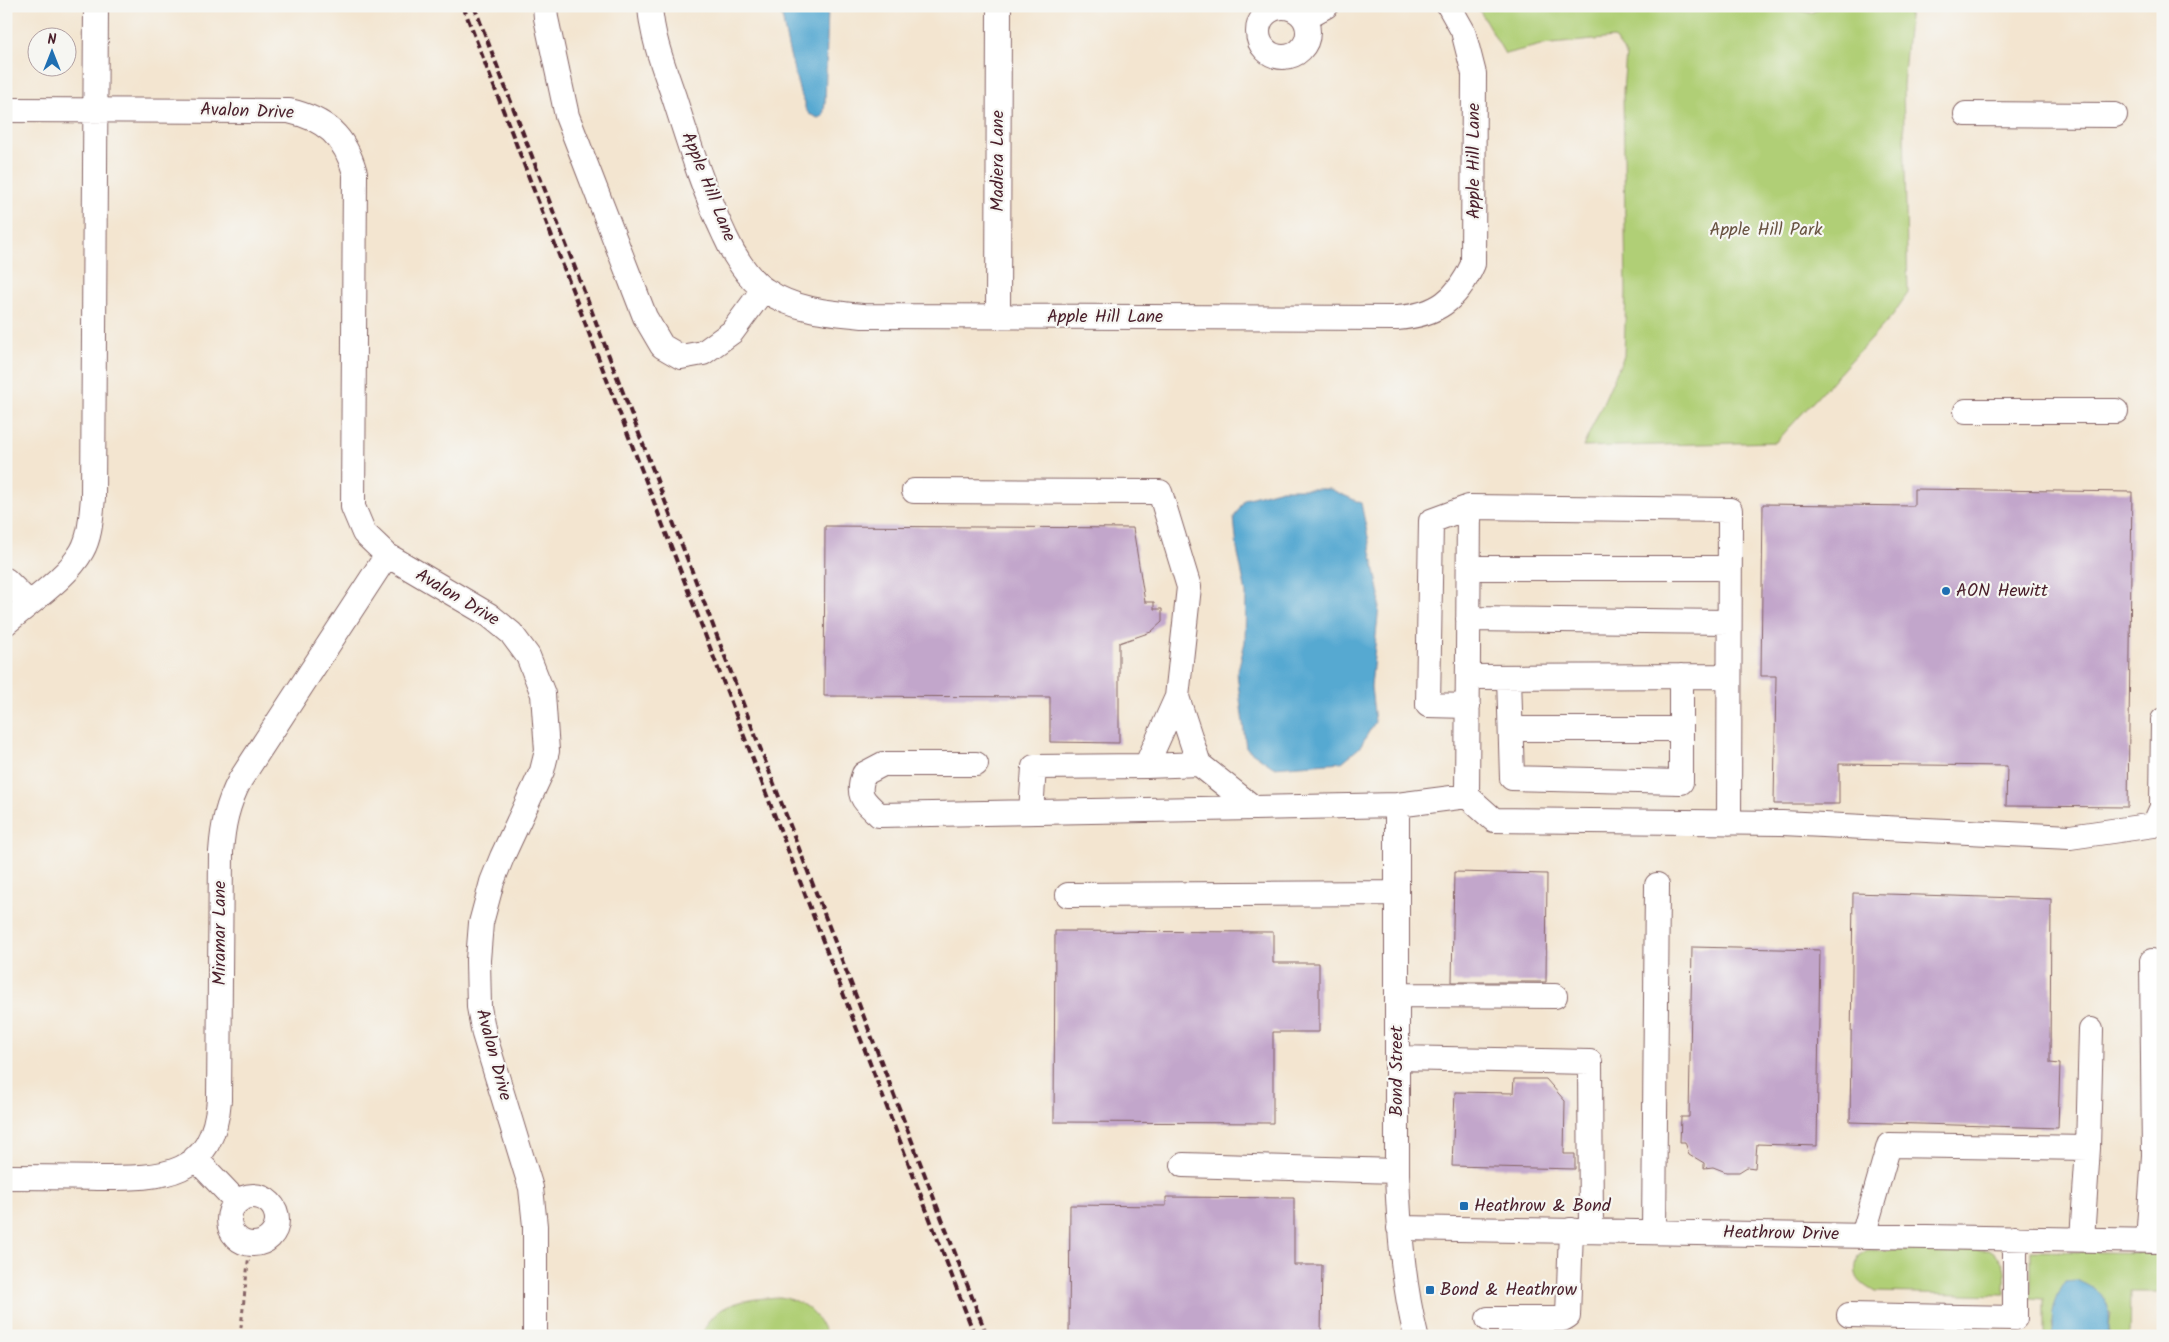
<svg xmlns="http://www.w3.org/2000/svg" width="2169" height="1342" font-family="Kalam,sans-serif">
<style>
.green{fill:#b0cf76;stroke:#7d7750}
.water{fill:#56a9d1;stroke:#50647e}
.building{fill:#c2a6cb}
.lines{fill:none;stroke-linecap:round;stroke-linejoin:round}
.minor-casing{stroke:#856465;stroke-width:26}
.path{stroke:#856465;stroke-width:3;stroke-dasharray:4 4;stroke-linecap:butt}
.minor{stroke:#fff;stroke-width:24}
.rail{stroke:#4a1f2b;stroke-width:4;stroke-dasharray:8 4;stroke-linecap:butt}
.poi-dot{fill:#1f6fb2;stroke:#f6f6f2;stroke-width:2}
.labels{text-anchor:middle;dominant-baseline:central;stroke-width:4.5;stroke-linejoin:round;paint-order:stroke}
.street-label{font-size:18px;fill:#4a1f2b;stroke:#f6f6f2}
.park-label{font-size:18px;fill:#695442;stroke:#f6f6f2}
.poi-label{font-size:18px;fill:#4a1f2b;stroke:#f6f6f2;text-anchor:start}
</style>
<rect width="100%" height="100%" fill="#f6f6f2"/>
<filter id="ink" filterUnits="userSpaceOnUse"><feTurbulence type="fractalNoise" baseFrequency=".02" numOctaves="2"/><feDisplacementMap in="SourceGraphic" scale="10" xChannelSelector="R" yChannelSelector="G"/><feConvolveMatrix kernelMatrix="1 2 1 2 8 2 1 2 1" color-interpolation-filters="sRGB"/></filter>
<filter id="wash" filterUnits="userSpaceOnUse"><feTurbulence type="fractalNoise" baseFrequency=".0096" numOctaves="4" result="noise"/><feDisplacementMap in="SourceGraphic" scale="20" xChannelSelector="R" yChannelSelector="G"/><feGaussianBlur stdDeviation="1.12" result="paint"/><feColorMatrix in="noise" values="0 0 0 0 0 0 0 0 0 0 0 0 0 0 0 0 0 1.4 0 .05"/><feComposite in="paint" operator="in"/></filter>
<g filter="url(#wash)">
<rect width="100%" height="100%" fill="#f3e5d0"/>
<path class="green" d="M1477,6H1781L1811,13L1822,6H1910L1903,86L1908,293L1892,316L1776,442L1583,447L1624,356L1626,292L1623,91L1626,54L1614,38L1541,45L1505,54Z
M1867,1250H1989C2009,1262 2005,1274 2005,1295L1875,1292C1857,1282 1852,1276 1858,1256Z
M2031,1251L2163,1253V1292H2130L2129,1336H2108L2111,1313L2051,1323L2053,1336H2044V1299L2031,1298Z
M780,1297C807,1302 815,1312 828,1336H702C712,1301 749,1299 780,1297Z"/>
<path class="water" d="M780,6H828L825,104L823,116L818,118L809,114L805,108V102L800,93L788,47Z
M1282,489H1330L1361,503L1380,595L1371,687L1375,722L1359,748L1342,762L1273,767L1246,748L1237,674L1245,642L1246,593L1237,549L1234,517L1245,499Z
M2077,1280C2108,1293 2112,1304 2108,1336H2053C2050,1316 2054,1298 2066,1281Z"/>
<g id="blocks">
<path class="building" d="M1914,489L2132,492L2128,807L2006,806L2007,766L1839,764V804H1774L1776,676H1761L1763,504L1914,506Z
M825,526L1133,528L1145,602H1154V609H1162V622L1151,632L1119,643V743L1050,742V697L824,696Z
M1454,872L1547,874L1546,982H1452Z
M1853,893L2051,899L2050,1063L2060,1064L2058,1128L1850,1122Z
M1055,931L1273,932V963H1319V1032H1273V1123L1054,1122Z
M1692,947L1820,950L1817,1146L1757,1144L1755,1168L1747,1167L1739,1172H1726L1713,1167L1704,1168V1163L1689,1154L1685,1142H1680L1681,1117H1689Z
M1514,1079H1546L1565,1101L1564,1154H1575V1169L1452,1166L1455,1092L1513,1093Z
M1166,1197L1294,1198V1265H1322L1321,1336H1069L1070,1205L1166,1206Z"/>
</g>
</g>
<g filter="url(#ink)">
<use href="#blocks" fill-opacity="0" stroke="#856465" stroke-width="1"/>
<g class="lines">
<defs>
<path id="minor" d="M545,6L546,18L567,116L645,317L662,346L681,357L703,353L732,332L763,290
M650,6C652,38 664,68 674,97C689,144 704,192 725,236C733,254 748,279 765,290C794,310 829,313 863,316L1397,318C1437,315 1457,300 1473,264L1474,74L1463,31L1449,6
M1258 32a25 25 0 1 1 50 0a25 25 0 1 1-50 0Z
M1304,18L1326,6
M6,110L289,111C325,119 345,136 355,173L353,507L364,533L387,555L489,615L511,633L528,656L543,694L547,751L542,771L502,857L492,882L481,923L478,960L479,1007L484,1034L531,1188L535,1226V1336
M1966,114L2115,115
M998,317L999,6
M1966,411H2116
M914,491L1160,492L1189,587L1177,697L1199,764L1254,808L1397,805L1467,796
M1469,507L1467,796L1494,820L1782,823L2070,837L2154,825L2162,807L2163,720
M1469,568H1729
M6,580L29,603
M1468,619L1729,622
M6,623C30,602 67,578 82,551C91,535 91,515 93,498L96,6
M1468,677L1729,676
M1509,677L1512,778L1681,782V676
M1468,706L1428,705L1431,521L1469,507L1730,510L1729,823
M1511,729H1681
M976,764H883L864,774C856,796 863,800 879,815L1254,808
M1146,766L1199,764
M1397,805V1174C1399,1229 1403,1283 1416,1336
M1031,812L1034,767L1146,766L1177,697
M1068,895L1397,893
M1397,995L1555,996
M1397,1058L1590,1062L1591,1231
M195,1158L237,1202
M1183,1165L1397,1171
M6,1177C37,1177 67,1177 98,1178C161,1178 213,1179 219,1100L221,852C223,825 227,805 240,780L387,555
M229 1220a24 24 0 1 1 48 0a24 24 0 1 1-48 0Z
M1399,1228L2163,1241
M1654,1232L1657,885
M1863,1236L1889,1145L2088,1148L2091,1030
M2082,1239L2088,1148
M2148,1241L2154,1155L2152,961
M1849,1315L2015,1318V1238
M1488,1319H1563L1568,1316L1571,1230"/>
</defs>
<use href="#minor" class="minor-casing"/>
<path class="path" d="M240,1336L250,1244"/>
<use href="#minor" class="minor"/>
<path class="rail" d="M463,6L975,1336
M474,6L987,1336"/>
</g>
</g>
<g class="poi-dot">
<circle cx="1946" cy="591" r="5"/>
<rect x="1459" y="1201" width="10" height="10" rx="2.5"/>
<rect x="1425" y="1285" width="10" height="10" rx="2.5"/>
</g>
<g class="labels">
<g class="street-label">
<text transform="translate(247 112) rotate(2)">Avalon Drive</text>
<text transform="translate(998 161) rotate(-90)">Madiera Lane</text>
<text transform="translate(1474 161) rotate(-90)">Apple Hill Lane</text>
<text transform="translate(708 187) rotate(68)">Apple Hill Lane</text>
<text x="1105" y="317">Apple Hill Lane</text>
<text transform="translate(457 598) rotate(31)">Avalon Drive</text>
<text transform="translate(220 933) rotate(-90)">Miramar Lane</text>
<text transform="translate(493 1055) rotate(75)">Avalon Drive</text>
<text transform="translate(1397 1071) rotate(-90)">Bond Street</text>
<text transform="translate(1781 1234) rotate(1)">Heathrow Drive</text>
</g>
<g class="park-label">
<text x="1766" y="230">Apple Hill Park</text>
</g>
<g class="poi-label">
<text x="1956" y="591">AON Hewitt</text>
<text x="1474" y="1206">Heathrow &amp; Bond</text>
<text x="1440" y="1290">Bond &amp; Heathrow</text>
</g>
</g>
<rect width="2169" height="1342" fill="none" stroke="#f6f6f2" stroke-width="25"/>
<g transform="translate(52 52)"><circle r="24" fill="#f6f6f2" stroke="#b1a0a2"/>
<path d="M0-4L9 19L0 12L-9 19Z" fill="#1f6fb2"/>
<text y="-8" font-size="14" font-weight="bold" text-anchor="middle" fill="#4a1f2b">N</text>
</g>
</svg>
